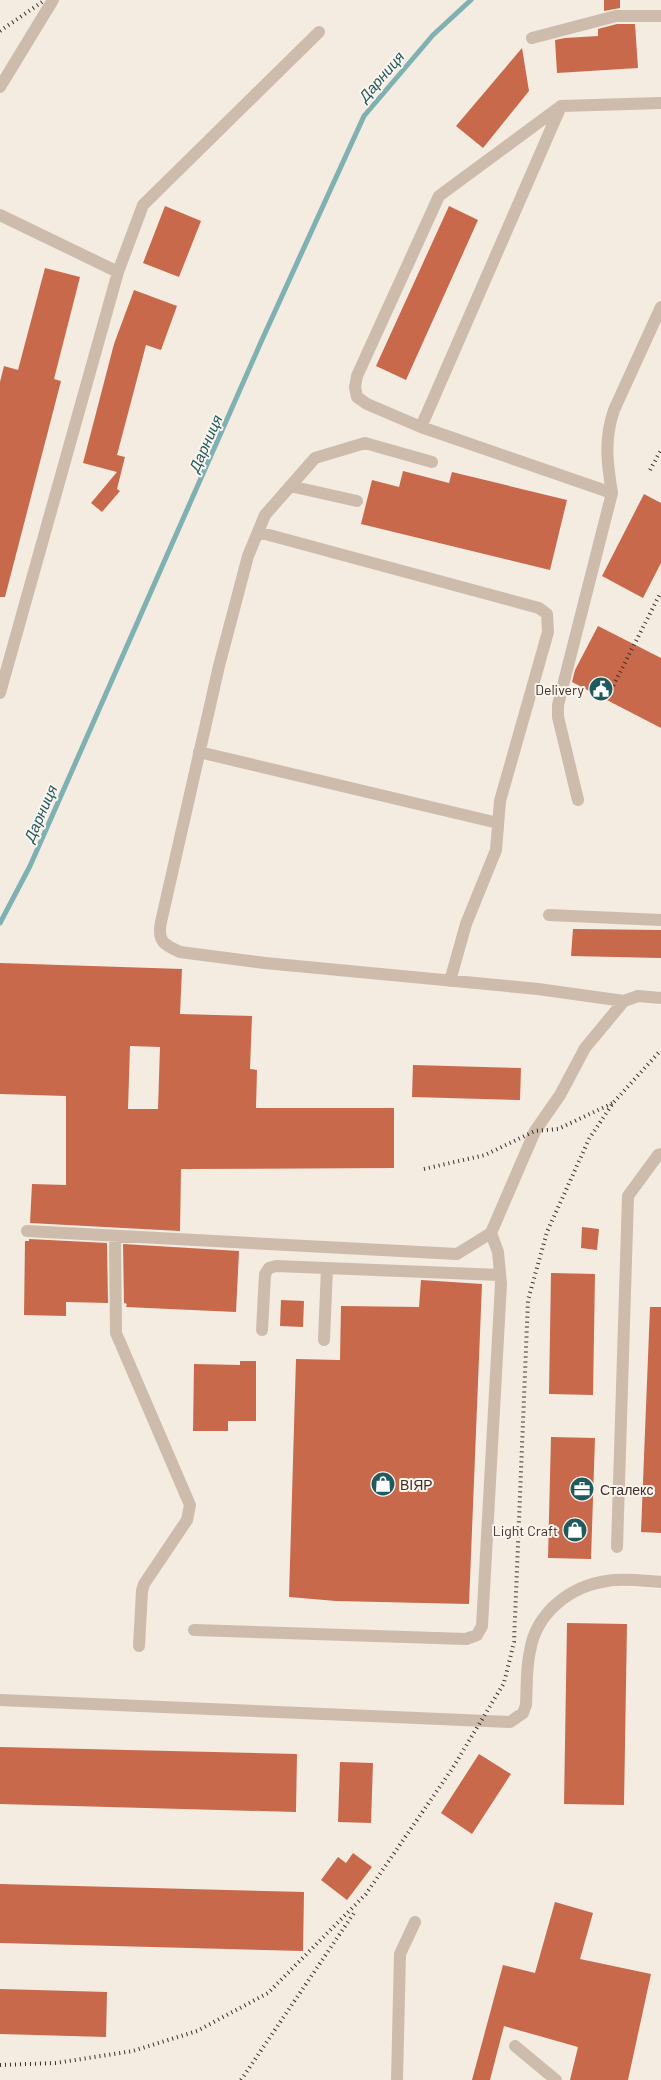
<svg xmlns="http://www.w3.org/2000/svg" width="661" height="2080" font-family="Barlow,sans-serif">
<style>
.lines{fill:none;stroke-linecap:round;stroke-linejoin:round}
.stream{stroke:#7fb0b2;stroke-width:5}
.building{fill:#c8694b;fill-rule:evenodd}
.minor{stroke:#cdbbac;stroke-width:12}
.rail{stroke:#3b302b;stroke-width:4;stroke-dasharray:1 4;stroke-linecap:butt}
.labels{text-anchor:middle;dominant-baseline:central;stroke-width:4;stroke-linejoin:round;paint-order:stroke}
.poi-label{font-size:14px;fill:#3b302b;stroke:#fbf5ee;text-anchor:end}
.water-label{font-size:15px;font-style:italic;fill:#1f5a5e;stroke:#fbf5ee}
</style>
<rect width="100%" height="100%" fill="#f4ebe1"/>
<g class="lines">
<path class="stream" d="M0,923L30,866L261,342L364,116L433,35L471,0"/>
</g>
<path class="building" d="M604,0H620V8L604,11Z
M617,24H635L638,68L557,73L555,40L565,38L598,36V29Z
M522,48L529,91L483,148L456,126Z
M165,206L201,221L179,277L143,263Z
M449,206L478,220L406,380L376,366Z
M45,268L80,277L54,379L61,381L5,597H0V382L4,366L18,370Z
M134,290L177,306L161,350L146,345L117,455L125,457L117,489L120,491L102,512L91,503L117,472L83,463L114,344Z
M403,471L449,483L452,472L567,500L550,570L361,524L372,480L399,487Z
M644,494L661,503V563L643,598L602,576Z
M598,626L661,658V728L572,682L575,670Z
M573,929L661,930V958L571,956Z
M0,963L182,969L180,1014L252,1016L250,1069L257,1070L256,1108H394V1168L181,1169L180,1231L30,1223L32,1184L66,1185V1096L0,1094ZM130,1046L160,1047L158,1109H128Z
M413,1065L521,1068L520,1100L412,1097Z
M582,1227L599,1229L597,1250L581,1248Z
M29,1239L107,1243L108,1303L66,1302V1316L24,1315L25,1241H29Z
M123,1244L239,1251L236,1312L126,1307L127,1304L124,1303Z
M551,1273L595,1274L593,1395L549,1394Z
M421,1280L482,1284L469,1604L336,1601L289,1597L296,1359L340,1360L341,1306L419,1307Z
M281,1300L304,1301L303,1327L280,1326Z
M650,1307H661V1533L641,1532Z
M240,1361H256V1421H228V1431H193L194,1364L240,1365Z
M551,1437L595,1438L591,1559L548,1558Z
M567,1623L627,1624L624,1805L564,1804Z
M0,1747L297,1754L296,1812L0,1804Z
M479,1754L511,1774L472,1834L441,1813Z
M340,1762L373,1763L371,1823L338,1822Z
M353,1853L372,1867L347,1900L321,1880L338,1857L346,1863Z
M0,1884L304,1892L303,1951L0,1943Z
M555,1902L593,1913L580,1959L651,1974L628,2080H570L578,2047L504,2026L490,2080H472L503,1965L535,1973Z
M0,1989L107,1992L106,2037L0,2034Z"/>
<g class="lines">
<path class="minor" d="M532,38L616,16H661
M0,87L53,0
M561,106L439,196L357,376L355,387L357,397L367,404L421,427L612,493C607,463 604,439 614,410L661,307
M0,215L118,272L0,693
M118,272L143,205L319,32
M421,427L561,106L661,103
M432,462L365,443L315,458L265,515L248,556L219,666L161,922C157,941 164,945 180,952L265,963L538,989L624,1001L638,996L661,998
M290,486L357,501
M258,532L539,608L547,614L548,632L500,801L496,850L466,924L450,981
M199,752L498,823
M578,800L558,717V705L612,493
M549,915L661,920
M27,1231L457,1254L491,1233
M115,1236L116,1333L190,1505L187,1520L144,1584L142,1591L139,1646
M262,1330L265,1274L269,1268L276,1266L500,1275
M324,1340L327,1268
M617,1547L628,1196L658,1155L661,1154
M194,1630L466,1639L477,1635L482,1626L501,1284L498,1252L491,1233L535,1131L560,1095L585,1048L624,1001
M0,1700L510,1722L523,1713L526,1705C527,1687 526,1668 530,1651C536,1613 570,1586 607,1581C624,1578 644,1581 661,1582
M515,2046L556,2080
M397,2080L400,1954L415,1922"/>
<path class="rail" d="M0,31L45,0
M650,470L661,450
M611,690L661,592
M424,1169L485,1155L535,1131L558,1129L613,1103
M0,2065L56,2063L133,2051L197,2031L268,1993L366,1894L452,1769L504,1683L514,1642L528,1300L547,1232L589,1139L613,1103L661,1050
M241,2080L354,1913"/>
</g>
<defs>
<symbol id="civic-disc" viewBox="-11 -11 22 22"><circle r="9.5" fill="#1f5a5e" stroke="#fbf5ee"/><path d="M-.6-6.5H3V-4.5H.6V-3L4-1V1h2V6H-6V1h2V-1L-.6-3ZM-1.2 2.5V6h2.4V2.5Z" fill="#fff"/></symbol>
<symbol id="shop-disc" viewBox="-11 -11 22 22"><circle r="9.5" fill="#1f5a5e" stroke="#fbf5ee"/><path d="M-5-2.5h2.3a2.7 3.5 0 0 1 5.4 0H5L5.5 6h-11ZM-1.5-2.5h3a1.5 2.3 0 0 0-3 0Z" fill="#fff"/></symbol>
<symbol id="office-disc" viewBox="-11 -11 22 22"><circle r="9.5" fill="#1f5a5e" stroke="#fbf5ee"/><path d="M-6-3h4V-5.5h4V-3h4V5H-6ZM-1-4.5V-3h2v-1.5ZM-6 0V1H6V0Z" fill="#fff"/></symbol>
</defs>
<g fill-rule="evenodd">
<use href="#civic-disc" x="587" y="675" width="28" height="28"/>
<use href="#shop-disc" x="369" y="1470" width="28" height="28"/>
<use href="#office-disc" x="568" y="1475" width="28" height="28"/>
<use href="#shop-disc" x="561" y="1516" width="28" height="28"/>
</g>
<g class="labels">
<g class="poi-label">
<text x="584" y="689">Delivery</text>
<text x="400" y="1484" text-anchor="start">ВІЯР</text>
<text x="600" y="1489" text-anchor="start">Сталекс</text>
<text x="558" y="1530">Light Craft</text>
</g>
<g class="water-label">
<text transform="translate(381 76) rotate(-49)">Дарниця</text>
<text transform="translate(205 443) rotate(-66)">Дарниця</text>
<text transform="translate(40 813) rotate(-66)">Дарниця</text>
</g>
</g>
</svg>
